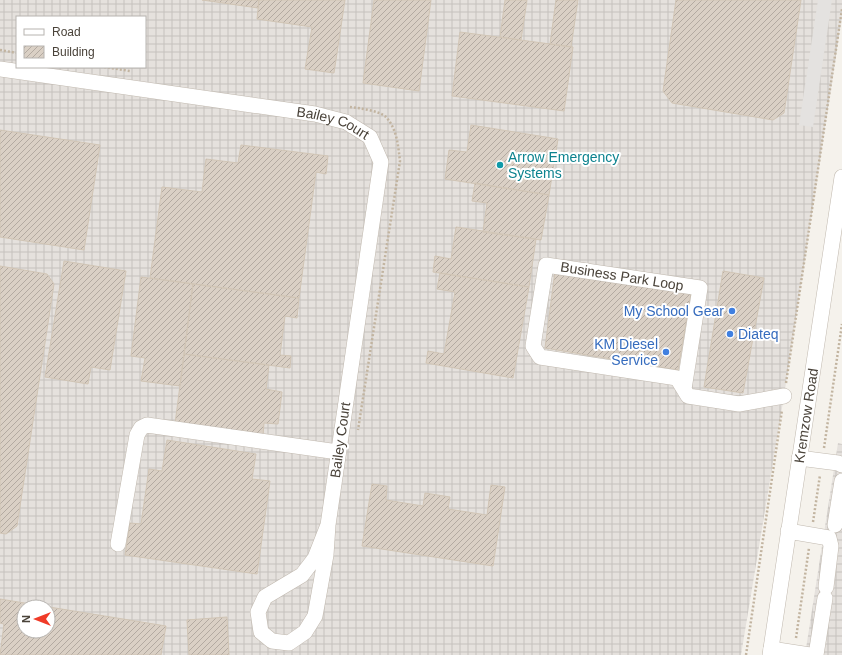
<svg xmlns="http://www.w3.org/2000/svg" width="842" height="655" font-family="Helvetica,sans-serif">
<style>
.industrial{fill:url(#industrial-grid);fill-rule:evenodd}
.parking{fill:#e4e2e0}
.building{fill:url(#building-hatch);stroke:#d1c5b5;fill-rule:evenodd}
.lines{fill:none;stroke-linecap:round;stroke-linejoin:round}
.minor-casing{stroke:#c1b9af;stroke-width:16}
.path{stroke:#c2b4a0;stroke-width:2.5;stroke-dasharray:2 2;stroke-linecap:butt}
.minor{stroke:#fff;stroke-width:15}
.culture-dot{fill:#0f9aa8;stroke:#fff;stroke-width:1.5}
.shop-dot{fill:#3f7fe0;stroke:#fff;stroke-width:1.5}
.labels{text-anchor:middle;stroke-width:4;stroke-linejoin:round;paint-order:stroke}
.street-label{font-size:14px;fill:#4a433a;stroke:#fff}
.culture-label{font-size:14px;fill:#0d838f;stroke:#fff;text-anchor:start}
.shop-label{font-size:14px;fill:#366cbe;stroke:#fff;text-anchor:end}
</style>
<defs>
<pattern id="industrial-grid" width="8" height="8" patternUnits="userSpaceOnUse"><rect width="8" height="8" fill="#e5e1dd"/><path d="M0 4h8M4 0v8" fill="none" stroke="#c6c2be"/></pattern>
<pattern id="building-hatch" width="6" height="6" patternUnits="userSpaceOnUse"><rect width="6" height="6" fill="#dad0c5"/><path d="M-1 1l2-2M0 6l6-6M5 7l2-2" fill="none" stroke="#b3aaa1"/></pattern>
</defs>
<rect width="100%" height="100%" fill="#f5f2ec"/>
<!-- industrial -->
<path class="industrial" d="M0,0H842V16L784,396L741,655H0ZM17,17H145V67H17ZM24,607H48V631H24Z
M838,443L842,444V655H805Z"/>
<!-- parking -->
<path class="parking" d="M818,0H832L813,127L799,125Z"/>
<!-- building -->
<path class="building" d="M202,0H259L258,8Z
M259,0H345L334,73L305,69L312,27L257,19Z
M374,0H431L419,91L363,83Z
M505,0H527L521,40L500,37Z
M556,0H578L571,47L550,44Z
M676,0H801L784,113L773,120L672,103L663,91Z
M460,32L573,47L564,111L452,96Z
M471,125L558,139L549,195L445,179L449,150L467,152Z
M0,130L100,145L84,250L0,237Z
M241,145L328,156L326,174L316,172L299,298L150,278L162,187L202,192L206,159L238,163Z
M475,183L549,195L541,240L483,232L487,203L472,201Z
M456,227L536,239L529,287L433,272L435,256L451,259Z
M64,261L126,271L110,370L91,367L88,384L45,377Z
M0,266L47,274L54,284L17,526L6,534L0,533Z
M555,271L691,293L678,370L545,348Z
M723,271L764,278L743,393L704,387Z
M440,273L529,287L513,378L426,363L428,351L444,354L455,292L437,289Z
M141,277L193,284L180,386L141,381L145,358L131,356Z
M193,284L299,298L297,318L285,316L280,355L291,356L290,368L184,354Z
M184,354L269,365L266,389L282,392L278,424L264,423L263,436L175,424Z
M167,440L256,454L252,479L270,481L257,574L125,555L130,523L141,524L149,469L162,471Z
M372,484L387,486L386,500L423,506L425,493L450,497L448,509L487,515L491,485L505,487L493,566L362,546Z
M0,599L166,626L161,655H0L4,624L0,623ZM24,607H48V631H24Z
M227,617L229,655H189L187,620Z"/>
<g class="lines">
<defs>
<g id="minor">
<path id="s1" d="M0,69L315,114L346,122L370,137L381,162L328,525L326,555L315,616L305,632L289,643L272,641L261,632L258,612L265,597L302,575L315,558L328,525"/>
<path d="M684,389L700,288L546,265L533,346L540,357L677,378L688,396L739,404L784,396"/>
<path d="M799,458L838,463L842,465"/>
<path d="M835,525L842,481"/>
<path d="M788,531L829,538L831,546L826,587"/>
<path d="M118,544L137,435L141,428L147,425L338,452"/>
<path d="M771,649L810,655"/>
<path id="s2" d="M770,655L842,177"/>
<path d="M816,655L825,598"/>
</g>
</defs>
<!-- minor casing -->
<use href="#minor" class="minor-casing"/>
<!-- path -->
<path class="path" d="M0,50L17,53
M104,67L130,71
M350,107C359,108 380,111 386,117C397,129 398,145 400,161L358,430
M786,383L842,9
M824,448L842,324
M813,522L820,475
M796,638L809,548
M746,655L782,410"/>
<!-- minor -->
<use href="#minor" class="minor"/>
</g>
<!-- markers -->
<circle class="culture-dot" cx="500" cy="165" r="4"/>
<g class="shop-dot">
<circle cx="732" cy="311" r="4"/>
<circle cx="730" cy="334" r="4"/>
<circle cx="666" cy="352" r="4"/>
</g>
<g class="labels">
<!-- street labels -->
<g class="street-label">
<text dy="5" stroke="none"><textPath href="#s1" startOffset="338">Bailey Court</textPath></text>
<text transform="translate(622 276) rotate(9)" y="5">Business Park Loop</text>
<text dy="5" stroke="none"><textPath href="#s2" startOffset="242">Kremzow Road</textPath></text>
<text transform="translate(340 440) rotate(-82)" y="5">Bailey Court</text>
</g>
<!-- culture labels -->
<g class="culture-label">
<text x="508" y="162">Arrow Emergency<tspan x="508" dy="16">Systems</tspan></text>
</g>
<!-- shop labels -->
<g class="shop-label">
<text x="724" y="316">My School Gear</text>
<text x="738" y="339" text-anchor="start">Diateq</text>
<text x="658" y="349">KM Diesel<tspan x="658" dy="16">Service</tspan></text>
</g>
</g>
<!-- legend -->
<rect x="16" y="16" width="130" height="52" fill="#ffffff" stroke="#b7b4b0"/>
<rect x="24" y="29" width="20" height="6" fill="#ffffff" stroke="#b7b4b0"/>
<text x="52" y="36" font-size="12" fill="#4a433a">Road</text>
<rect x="24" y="46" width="20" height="12" fill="url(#building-hatch)" stroke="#b7b4b0"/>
<text x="52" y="56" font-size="12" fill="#4a433a">Building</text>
<!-- north arrow -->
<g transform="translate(36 619) rotate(270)"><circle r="19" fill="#ffffff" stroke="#b7b4b0"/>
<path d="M0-3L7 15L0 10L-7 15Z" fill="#f03b28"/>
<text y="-6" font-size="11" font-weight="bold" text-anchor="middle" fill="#4a433a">N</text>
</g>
</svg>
